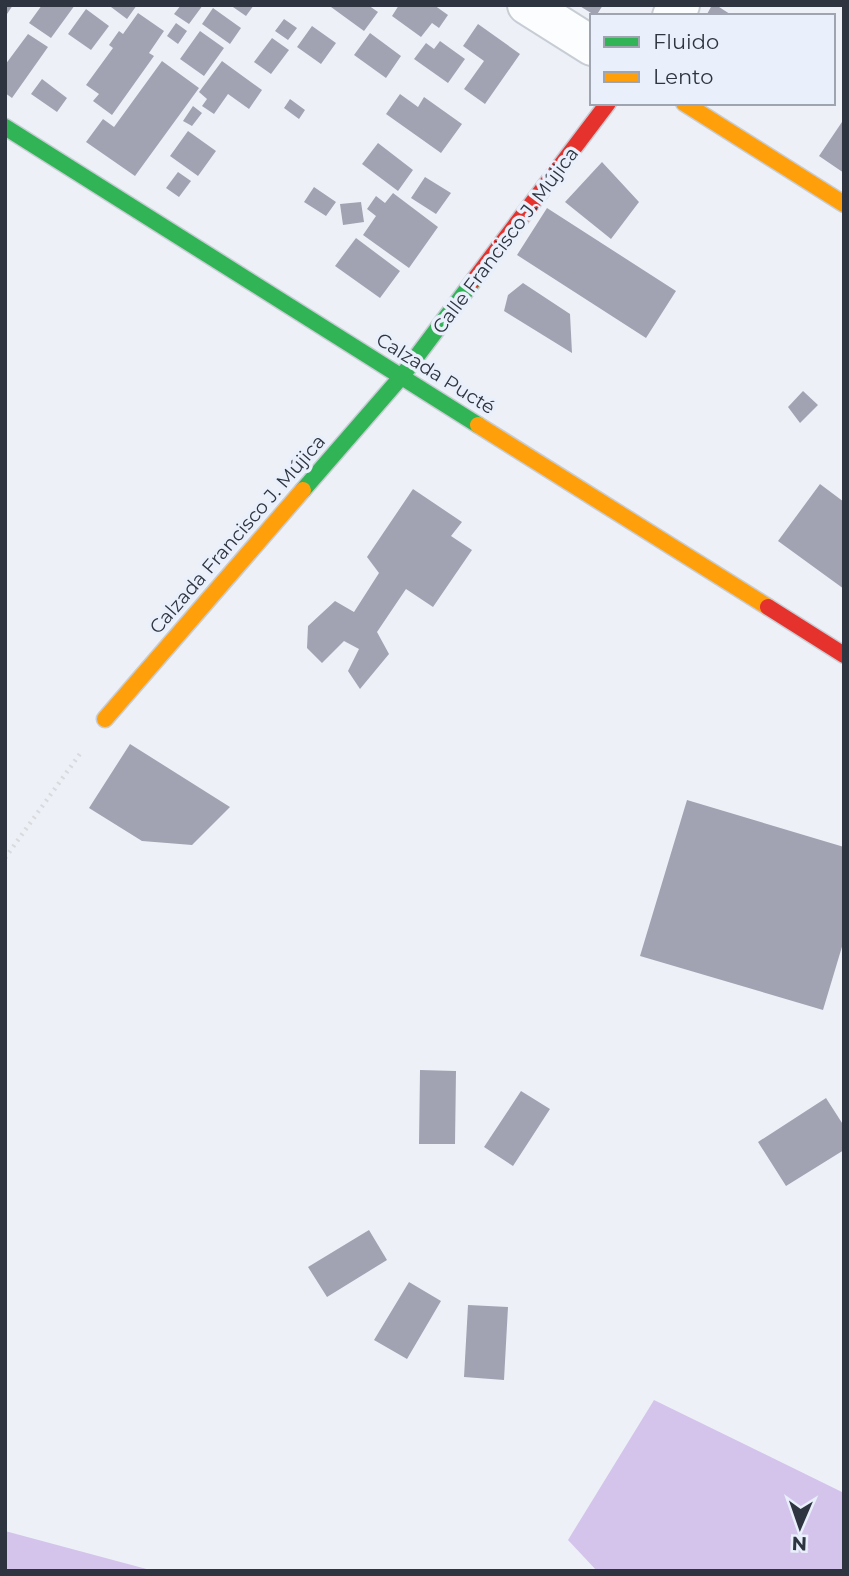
<svg xmlns="http://www.w3.org/2000/svg" width="849" height="1576" font-family="Montserrat,sans-serif">
<style>
.forest{fill:#d4c4eb}
.building{fill:#a2a3b2}
.lines{fill:none;stroke-linecap:round;stroke-linejoin:round}
.street-casing{stroke:#c8cdd5;stroke-width:42}
.fast-casing{stroke:#c8cdd5;stroke-width:19}
.slow-casing{stroke:#c8cdd5;stroke-width:19}
.jam-casing{stroke:#c8cdd5;stroke-width:19}
.path{stroke:#d9dadd;stroke-width:4.5;stroke-dasharray:2 5;stroke-linecap:butt}
.street{stroke:#fcfdfe;stroke-width:38}
.fast{stroke:#30b455;stroke-width:16}
.slow{stroke:#ff9f0a;stroke-width:16}
.jam{stroke:#e5322d;stroke-width:16}
.labels{text-anchor:middle;stroke-width:7;stroke-linejoin:round;paint-order:stroke}
.street-label{font-size:19px;fill:#2e3540;stroke:#e9f0fb}
</style>
<rect width="100%" height="100%" fill="#edf1f7"/>
<!-- forest -->
<path class="forest" d="M654,1400L844,1493V1571H597L568,1540Z
M5,1531L154,1571H5Z"/>
<!-- building -->
<path class="building" d="M5,5H13L5,17Z
M42,5H75L51,38L29,23Z
M112,5H137L127,19L111,7Z
M181,5H203L189,24L174,14Z
M230,5H254L246,16Z
M332,5H368L378,12L364,31L331,7Z
M399,5H434L448,15L439,28L432,23L421,37L392,16Z
M578,5H603L596,16Z
M712,5H716L733,16H706Z
M213,8L241,28L230,44L202,24Z
M86,9L109,26L91,50L68,34Z
M138,13L164,31L149,53L154,56L112,115L93,101L99,94L86,85L113,48L109,45L119,31L123,34Z
M284,19L297,28L288,40L275,31Z
M176,23L187,31L178,44L167,36Z
M478,24L520,54L485,104L464,89L484,61L463,46Z
M312,26L336,43L321,64L297,47Z
M200,31L224,48L204,76L180,59Z
M370,33L401,56L386,78L354,55Z
M28,34L48,47L12,98L5,93V65Z
M272,38L289,50L271,74L254,62Z
M440,41L465,59L448,83L414,59L426,43L434,49Z
M162,61L199,88L135,176L86,142L103,119L114,127Z
M222,61L262,90L249,109L228,94L214,114L202,106L207,99L199,92Z
M42,79L67,98L57,112L31,94Z
M400,94L418,107L424,97L462,124L441,153L386,114Z
M290,99L305,110L299,119L284,108Z
M193,106L202,113L192,126L183,121Z
M844,119V173L819,156Z
M188,131L216,151L198,176L170,156Z
M378,143L413,170L398,191L362,164Z
M602,162L639,202L611,239L565,202Z
M178,172L191,181L179,197L166,188Z
M425,177L451,193L436,214L411,198Z
M314,187L336,202L326,216L304,202Z
M393,193L438,227L409,268L363,235L376,216L367,209L376,196L385,203Z
M361,202L364,222L343,225L340,204Z
M547,208L676,291L646,338L517,255Z
M356,238L400,271L380,298L335,266Z
M523,283L570,314L572,353L504,311L508,295Z
M803,391L818,405L800,423L788,407Z
M820,484L844,502V589L778,541Z
M413,489L462,522L451,536L472,550L433,607L406,589L377,632L389,654L360,689L348,671L359,649L344,641L322,663L307,648L308,626L335,601L354,612L379,573L367,557Z
M130,744L230,807L192,845L142,841L89,808Z
M687,800L844,847V940L823,1010L640,956Z
M420,1070L456,1071L455,1144H419Z
M521,1091L550,1109L513,1166L484,1147Z
M826,1098L844,1126V1150L786,1186L758,1142Z
M369,1230L387,1260L327,1297L308,1267Z
M409,1282L441,1301L407,1359L374,1340Z
M468,1305L508,1307L504,1380L464,1377Z"/>
<g class="lines">
<defs>
<path id="street" d="M527,5L592,46
M672,16L680,5"/>
<path id="fast" d="M5,127L478,425
M303,490L402,376L474,280"/>
<path id="slow" d="M684,103L844,204
M478,425L768,607
M105,719L303,490"/>
<path id="jam" d="M474,280L608,103
M768,607L844,655"/>
</defs>
<!-- street casing -->
<use href="#street" class="street-casing"/>
<!-- fast casing -->
<use href="#fast" class="fast-casing"/>
<!-- slow casing -->
<use href="#slow" class="slow-casing"/>
<!-- jam casing -->
<use href="#jam" class="jam-casing"/>
<!-- path -->
<path class="path" d="M5,858L82,751"/>
<!-- street -->
<use href="#street" class="street"/>
<!-- fast -->
<use href="#fast" class="fast"/>
<!-- slow -->
<use href="#slow" class="slow"/>
<!-- jam -->
<use href="#jam" class="jam"/>
</g>
<g class="labels">
<!-- street labels -->
<g class="street-label">
<text transform="translate(505 240) rotate(-53)" y="7">Calle Francisco J. Mújica</text>
<text transform="translate(436 373) rotate(32)" y="7">Calzada Pucté</text>
<text transform="translate(237 534) rotate(-49)" y="7">Calzada Francisco J. Mújica</text>
</g>
</g>
<!-- border -->
<rect width="849" height="1576" fill="none" stroke="#2e3540" stroke-width="14"/>
<!-- legend -->
<rect x="590" y="14" width="245" height="91" fill="#e9f0fb" stroke="#9ea5b0" stroke-width="2"/>
<rect x="604" y="37" width="35" height="10" fill="#30b455" stroke="#9ea5b0" stroke-width="2"/>
<text x="653" y="49" font-size="21" fill="#2e3540">Fluido</text>
<rect x="604" y="72" width="35" height="10" fill="#ff9f0a" stroke="#9ea5b0" stroke-width="2"/>
<text x="653" y="84" font-size="21" fill="#2e3540">Lento</text>
<!-- north arrow -->
<g transform="translate(800 1527) rotate(182)" stroke="#e9f0fb" stroke-width="5" paint-order="stroke">
<path d="M0-5L12 26L0 18L-12 26Z" fill="#2e3540"/>
<text y="-10" font-size="19" font-weight="bold" text-anchor="middle" fill="#2e3540">N</text>
</g>
</svg>
